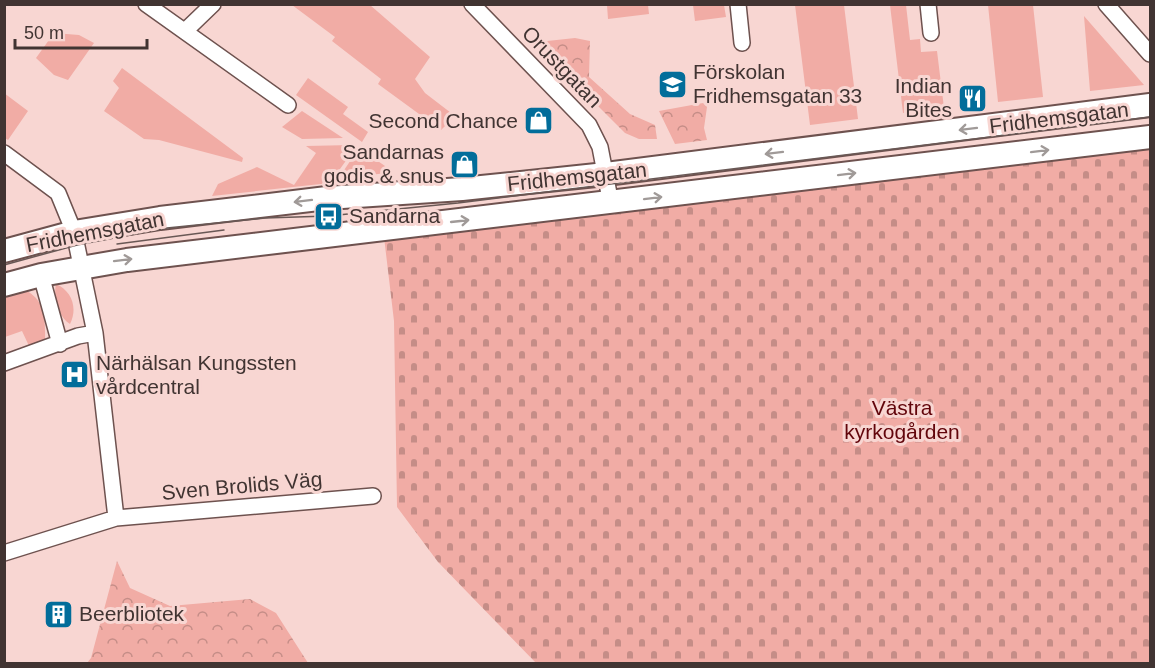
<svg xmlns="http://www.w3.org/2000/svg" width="1155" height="668" font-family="Arial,sans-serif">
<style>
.green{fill:#f1aca5}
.forest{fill:url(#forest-crowns)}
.cemetery{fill:url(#cemetery-stones)}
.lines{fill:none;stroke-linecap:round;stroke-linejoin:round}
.street-casing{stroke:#6e524f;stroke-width:18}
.secondary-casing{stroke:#6e524f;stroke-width:26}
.street{stroke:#fff;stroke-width:15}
.secondary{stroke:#fff;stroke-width:22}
.tram{stroke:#695855;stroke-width:1.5}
.oneway{stroke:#a09a98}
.labels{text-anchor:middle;stroke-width:6;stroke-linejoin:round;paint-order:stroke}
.street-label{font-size:21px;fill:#413432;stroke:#f8d6d2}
.poi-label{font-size:21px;fill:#413432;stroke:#f8d6d2;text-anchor:start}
.park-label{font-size:21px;fill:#62050b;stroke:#f8d6d2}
</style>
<defs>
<pattern id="forest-crowns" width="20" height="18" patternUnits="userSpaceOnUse" patternTransform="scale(1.5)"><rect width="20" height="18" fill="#f1aca5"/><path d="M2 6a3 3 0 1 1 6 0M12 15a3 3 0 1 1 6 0" fill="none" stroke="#c58d87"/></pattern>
<pattern id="cemetery-stones" width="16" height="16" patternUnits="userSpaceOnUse" patternTransform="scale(1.5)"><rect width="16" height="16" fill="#f1aca5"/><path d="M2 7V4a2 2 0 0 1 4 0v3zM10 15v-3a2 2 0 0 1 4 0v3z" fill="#c58d87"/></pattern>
</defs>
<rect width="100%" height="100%" fill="#f8d6d2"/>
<!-- green -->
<path class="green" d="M292,5H370L430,57L415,79L425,93L455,116L441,130L378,84L381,79L332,41L335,37Z
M607,5H648L649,14L608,19Z
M693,5H724L726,17L695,21Z
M795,5H844L858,119L810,125Z
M890,5H906L910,40L920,39L921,52L937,51L944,108L903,113Z
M988,5H1033L1043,97L998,102Z
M1084,16L1144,85L1090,91Z
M54,33L79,35L94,43L68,80L54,75L36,58Z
M122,68L243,158L242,162L159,140L144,139L104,111L119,88L113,81Z
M308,78L348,107L343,114L368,132L362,142L296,95Z
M4,93L28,111L8,140L5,138Z
M302,111L343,138L302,139L282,127Z
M352,145L355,148L330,183L212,196L218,184L257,167L294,185L316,153L306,146Z
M359,148L385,166L386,173L338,179Z
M56,284C72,291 78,308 70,324C58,317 53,297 56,284Z
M25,290C47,301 45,321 45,343L29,346L22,331L5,337V291Z"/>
<!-- forest -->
<path class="forest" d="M575,38L590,41L589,77L630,114L655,125L657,139H639L625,133L542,50L538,42Z
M703,103L707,107L704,128L707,140L675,144L659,111Z
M117,561L130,588L170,606L250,599L276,613L308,663H87L91,658Z"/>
<!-- cemetery -->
<path class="cemetery" d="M1150,147V663H536L438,562L397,507L394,321L384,237Z"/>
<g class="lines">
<defs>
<path id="street" d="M146,4L288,105
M472,4L589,125L600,147L611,204
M738,4L742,43
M928,4L931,33
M1106,4L1150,54
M185,31L213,4
M4,153L58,193L74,232L95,333L116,518
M41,275L60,344
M4,363L78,336L95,333
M4,553L116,518L373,496"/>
<path id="secondary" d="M4,251L74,232L160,218L327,198L462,189L606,174L1150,105
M4,285L41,275L127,260L1150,137"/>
</defs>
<!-- street casing -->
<use href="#street" class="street-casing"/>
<!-- secondary casing -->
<use href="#secondary" class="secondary-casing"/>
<!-- street -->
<use href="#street" class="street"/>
<!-- secondary -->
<use href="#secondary" class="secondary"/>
<!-- tram -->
<path class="tram" d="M117,244L224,230
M4,265L77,245L167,228L265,218L328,216L458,203L1150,117"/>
</g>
<!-- one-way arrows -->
<defs><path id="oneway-shaft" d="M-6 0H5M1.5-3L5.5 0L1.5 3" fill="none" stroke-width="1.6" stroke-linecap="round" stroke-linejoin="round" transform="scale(1.5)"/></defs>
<g class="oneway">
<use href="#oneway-shaft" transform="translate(968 129) rotate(173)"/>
<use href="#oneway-shaft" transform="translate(1040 151) rotate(-7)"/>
<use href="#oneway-shaft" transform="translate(774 153) rotate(173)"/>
<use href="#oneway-shaft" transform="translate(847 174) rotate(-7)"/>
<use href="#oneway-shaft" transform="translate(653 198) rotate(-7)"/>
<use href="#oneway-shaft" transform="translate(303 201) rotate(173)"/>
<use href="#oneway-shaft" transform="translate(460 221) rotate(-6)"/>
<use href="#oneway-shaft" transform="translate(123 260) rotate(-7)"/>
</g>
<!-- icons -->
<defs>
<symbol id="school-square" viewBox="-11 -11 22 22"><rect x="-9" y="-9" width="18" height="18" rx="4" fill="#026d9a" stroke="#f8d6d2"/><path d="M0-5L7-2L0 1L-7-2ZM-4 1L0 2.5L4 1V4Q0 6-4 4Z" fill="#fff"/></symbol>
<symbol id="restaurant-square" viewBox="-11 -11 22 22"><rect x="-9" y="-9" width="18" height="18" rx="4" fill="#026d9a" stroke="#f8d6d2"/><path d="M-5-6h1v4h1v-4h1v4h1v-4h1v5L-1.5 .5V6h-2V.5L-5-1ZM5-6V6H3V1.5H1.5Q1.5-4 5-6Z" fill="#fff"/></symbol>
<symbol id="shop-square" viewBox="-11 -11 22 22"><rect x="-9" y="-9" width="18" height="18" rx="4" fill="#026d9a" stroke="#f8d6d2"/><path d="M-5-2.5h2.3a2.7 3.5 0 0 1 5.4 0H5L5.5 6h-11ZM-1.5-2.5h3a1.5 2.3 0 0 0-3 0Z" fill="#fff"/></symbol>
<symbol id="bus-square" viewBox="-11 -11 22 22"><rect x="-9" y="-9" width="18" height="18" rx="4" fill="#026d9a" stroke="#f8d6d2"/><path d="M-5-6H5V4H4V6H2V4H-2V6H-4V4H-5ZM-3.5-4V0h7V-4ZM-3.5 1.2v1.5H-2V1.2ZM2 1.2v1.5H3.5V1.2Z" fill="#fff"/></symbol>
<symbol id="hospital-square" viewBox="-11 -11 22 22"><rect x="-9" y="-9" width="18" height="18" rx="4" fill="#026d9a" stroke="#f8d6d2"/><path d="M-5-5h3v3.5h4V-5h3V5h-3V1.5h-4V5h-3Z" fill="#fff"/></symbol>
<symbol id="building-square" viewBox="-11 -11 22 22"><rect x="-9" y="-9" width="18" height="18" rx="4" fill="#026d9a" stroke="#f8d6d2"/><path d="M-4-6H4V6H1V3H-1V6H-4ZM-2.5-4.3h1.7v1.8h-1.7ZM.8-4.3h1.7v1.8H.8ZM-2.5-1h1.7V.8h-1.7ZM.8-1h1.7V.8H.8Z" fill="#fff"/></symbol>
</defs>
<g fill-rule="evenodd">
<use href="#school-square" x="656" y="68" width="33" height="33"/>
<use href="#restaurant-square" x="956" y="82" width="33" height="33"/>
<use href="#shop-square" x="522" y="104" width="33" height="33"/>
<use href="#shop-square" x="448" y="148" width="33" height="33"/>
<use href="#bus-square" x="312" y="200" width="33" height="33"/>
<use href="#hospital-square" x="58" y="358" width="33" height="33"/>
<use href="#building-square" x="42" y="598" width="33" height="33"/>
</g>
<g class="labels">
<!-- street labels -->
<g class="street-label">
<text transform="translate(562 67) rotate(46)" y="7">Orustgatan</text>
<text transform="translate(1059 118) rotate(-7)" y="7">Fridhemsgatan</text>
<text transform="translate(577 177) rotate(-6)" y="7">Fridhemsgatan</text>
<text transform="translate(95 232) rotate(-11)" y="7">Fridhemsgatan</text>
<text transform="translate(242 486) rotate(-5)" y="7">Sven Brolids Väg</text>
</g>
<!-- poi labels -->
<g class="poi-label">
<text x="693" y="79">Förskolan<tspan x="693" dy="24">Fridhemsgatan 33</tspan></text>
<text x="952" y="93" text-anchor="end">Indian<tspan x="952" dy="24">Bites</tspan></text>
<text x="518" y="128" text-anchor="end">Second Chance</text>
<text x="444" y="159" text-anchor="end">Sandarnas<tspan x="444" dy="24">godis &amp; snus</tspan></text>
<text x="349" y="223">Sandarna</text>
<text x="96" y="370">Närhälsan Kungssten<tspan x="96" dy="24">vårdcentral</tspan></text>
<text x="79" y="621">Beerbliotek</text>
</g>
<!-- park labels -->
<g class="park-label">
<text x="902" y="415">Västra<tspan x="902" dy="24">kyrkogården</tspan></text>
</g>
</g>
<!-- border -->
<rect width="1155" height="668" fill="none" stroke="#413432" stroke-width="12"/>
<!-- scale -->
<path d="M15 39v9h132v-9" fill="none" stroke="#413432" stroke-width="3"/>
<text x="24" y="39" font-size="18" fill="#413432" stroke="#f8d6d2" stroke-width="4.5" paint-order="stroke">50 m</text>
</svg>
